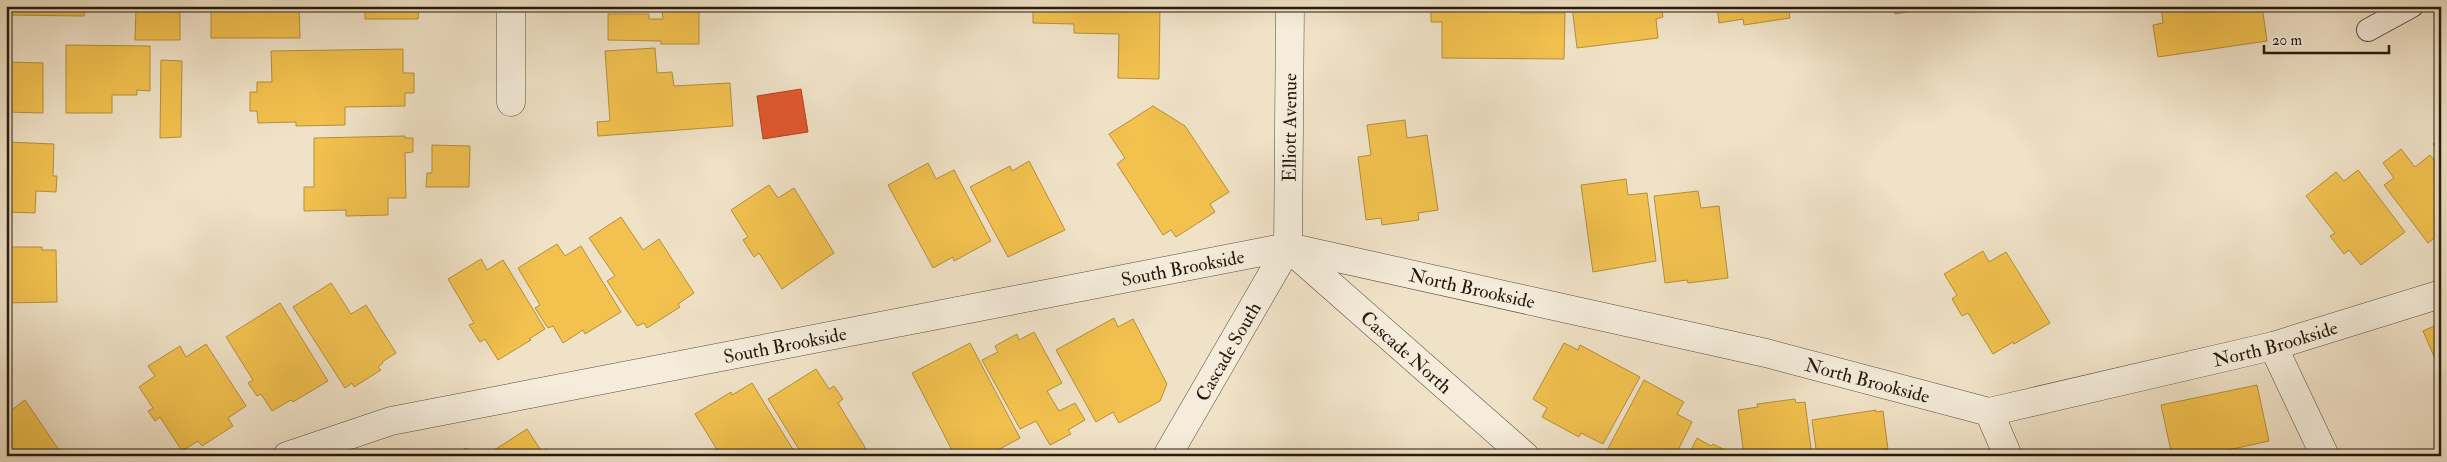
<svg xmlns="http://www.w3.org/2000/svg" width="2447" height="462" font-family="'IM FELL Double Pica',serif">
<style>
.homes{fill:#f2c14e;stroke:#b58f3a}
.shops{fill:#e4572e;stroke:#ab4524}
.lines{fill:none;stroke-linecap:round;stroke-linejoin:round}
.lane-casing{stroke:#584c3c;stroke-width:24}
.street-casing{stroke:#584c3c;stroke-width:29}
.lane{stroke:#f5ecdb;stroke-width:22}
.street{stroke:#f5ecdb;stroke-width:28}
.labels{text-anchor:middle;stroke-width:5;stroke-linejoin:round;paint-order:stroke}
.street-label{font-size:19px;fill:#261a0d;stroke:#f5ecdb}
</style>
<rect width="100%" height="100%" fill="#f0e2c7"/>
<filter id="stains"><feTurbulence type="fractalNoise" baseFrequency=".004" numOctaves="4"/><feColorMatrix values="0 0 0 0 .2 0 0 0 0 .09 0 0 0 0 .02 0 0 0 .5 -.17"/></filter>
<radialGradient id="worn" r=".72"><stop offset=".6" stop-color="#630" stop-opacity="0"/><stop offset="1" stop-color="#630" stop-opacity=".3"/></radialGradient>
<!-- homes -->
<path class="homes" d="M6,6H103L85,8L84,16L6,15Z
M136,6H180V40H135Z
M211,6H299L300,38H211Z
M313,6H419L418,19H365V8L313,9Z
M611,6H643V9H611Z
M1033,6H1160L1159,79L1118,78L1119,34L1074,33V24L1033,23Z
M1431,6H1520V13H1565L1564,59L1442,58V22H1431Z
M1572,6H1661L1663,17L1656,19L1658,38L1577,48Z
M1717,6H1788L1790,18L1744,25L1743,19L1719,23Z
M1894,6H1926V9L1895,14Z
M2161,6H2262L2267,41L2158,57L2153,25L2163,23Z
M662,10H699V44H661V41L608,40V14H649V19H663Z
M66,45L150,46V91L137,90V95H112V113H66Z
M655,48L657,73L672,72L674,86L730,83L733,126L598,136L597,122L610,121L605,51Z
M403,49V73H414V93H405V106L345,107V125L296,126V122L258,123L257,111H250V92H257V82H272L271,51Z
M161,60L182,61L181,137L160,138Z
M6,62L43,63V113L6,112Z
M1153,106L1185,126L1229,192L1210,204L1215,212L1176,237L1171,230L1163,235L1117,164L1125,158L1109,134Z
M1405,120L1407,138L1427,135L1438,210L1418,213L1419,220L1382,225L1381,218L1366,220L1358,157L1371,155L1367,125Z
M405,136V138H413V152L405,153L406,198H388V215L346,216V210L304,211V187H314V138Z
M2441,138V154L2433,144Z
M6,142L54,144L53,176H57L56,192L36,191L35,213L6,212Z
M432,145L470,146L469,187H426L427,173H432Z
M2401,149L2415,167L2430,155L2441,169V236L2440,234L2428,243L2384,185L2394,178L2383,163Z
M1029,161L1065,230L1008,257L970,187L1010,166L1012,171Z
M928,163L936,179L954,170L991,241L954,261L953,257L933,268L888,185Z
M2358,170L2405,232L2361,265L2349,250L2344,254L2330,236L2335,233L2306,196L2336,172L2344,181Z
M1626,179L1628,195L1647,193L1656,261L1593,272L1581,185Z
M769,185L778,198L794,188L834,253L782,289L759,253L754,257L743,240L748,237L731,210Z
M1698,191L1701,208L1719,206L1728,278L1688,283L1687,280L1665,283L1654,196Z
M621,217L643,250L659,239L694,293L678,304L680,307L647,328L644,323L637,326L607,281L615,276L589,238Z
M557,244L565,256L581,246L621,312L585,334L583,330L563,343L553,326L548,328L535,308L540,305L518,268Z
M6,247H42V250H56L57,302L6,303Z
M1983,251L1989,262L2006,252L2050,323L2014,344L2013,342L1993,354L1968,313L1962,316L1952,299L1957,295L1944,274Z
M481,259L487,270L503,260L545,329L529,339L531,340L498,360L485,339L480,342L469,325L474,323L448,279Z
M331,283L351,314L366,305L396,353L382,362L383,363L378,367L381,370L354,387L352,383L345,388L293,307Z
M280,303L328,381L293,402L291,400L272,411L261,394L257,396L248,383L253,380L226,337Z
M1114,318L1118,327L1133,319L1167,384L1160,401L1119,423L1113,412L1096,422L1056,350Z
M2441,323V372L2423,331Z
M1034,332L1062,383L1047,391L1059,411L1075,403L1085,420L1068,430L1071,434L1050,445L1036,421L1020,429L982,360L998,352L995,346L1017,334L1019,340Z
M970,343L1020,438L987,456H955L912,373Z
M1564,343L1578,350L1580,345L1640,377L1603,444L1581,433L1579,437L1542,417L1547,408L1533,399Z
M206,344L246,406L228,418L233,426L202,446L198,441L182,451L160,417L155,421L148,411L153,408L139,387L155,376L148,366L180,346L186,357Z
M816,369L829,389L834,386L843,399L838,403L866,449L855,456H803L768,399Z
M1644,380L1684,402L1677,414L1692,422L1675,456H1604Z
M752,383L797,456H721L695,414L731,392L732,395Z
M2257,385L2269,441L2201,456H2172L2161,405Z
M1795,399L1796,403L1805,402L1812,456H1744L1738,410L1758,407L1757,404Z
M25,400L42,425L63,456H6V408L10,411Z
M1876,410V412L1883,411L1888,449L1880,450L1881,456H1817L1812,420Z
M527,429L542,452L547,449L552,456H485Z
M1697,438L1711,446L1713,444L1735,455L1688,456Z
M466,448L471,456H454Z"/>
<!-- shops -->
<path class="shops" d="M801,89L808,132L763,139L757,96Z"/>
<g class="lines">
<defs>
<path id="lane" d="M2368,30L2412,6"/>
<g id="street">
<path d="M511,6V102"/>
<path id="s1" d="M1291,250L1525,456"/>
<path d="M2273,346L2325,456"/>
<path d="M1989,412L2008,456"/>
<path id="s2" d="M287,456L391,421L1288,247L1766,353L1989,412L2273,346L2441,294"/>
<path id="s3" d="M1167,456L1288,247L1290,6"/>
</g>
</defs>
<!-- lane casing -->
<use href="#lane" class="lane-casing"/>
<!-- street casing -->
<use href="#street" class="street-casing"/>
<!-- lane -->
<use href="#lane" class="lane"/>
<!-- street -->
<use href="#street" class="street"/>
</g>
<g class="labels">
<!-- street labels -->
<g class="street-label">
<text dy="7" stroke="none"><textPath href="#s3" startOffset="361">Elliott Avenue</textPath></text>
<text dy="7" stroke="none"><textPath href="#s2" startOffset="916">South Brookside</textPath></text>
<text dy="7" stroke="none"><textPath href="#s2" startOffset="1212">North Brookside</textPath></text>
<text dy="7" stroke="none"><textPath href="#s2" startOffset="2038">North Brookside</textPath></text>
<text dy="7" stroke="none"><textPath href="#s2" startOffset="511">South Brookside</textPath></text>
<text dy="7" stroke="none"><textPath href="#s3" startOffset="121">Cascade South</textPath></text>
<text dy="7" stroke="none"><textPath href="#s1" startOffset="154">Cascade North</textPath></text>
<text dy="7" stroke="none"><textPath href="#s2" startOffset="1618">North Brookside</textPath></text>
</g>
</g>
<!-- margin -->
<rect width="2447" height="462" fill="none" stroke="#f0e2c7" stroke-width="25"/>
<rect x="8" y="8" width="2432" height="447" fill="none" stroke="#261a0d" stroke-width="2.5"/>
<rect x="12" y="12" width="2422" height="437" fill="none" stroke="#261a0d"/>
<!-- scale -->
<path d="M2264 45v8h125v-8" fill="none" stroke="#261a0d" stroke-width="2.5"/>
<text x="2272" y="45" font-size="15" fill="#261a0d" stroke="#f5ecdb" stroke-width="4" paint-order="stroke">20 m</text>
<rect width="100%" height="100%" filter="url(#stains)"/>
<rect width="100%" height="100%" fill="url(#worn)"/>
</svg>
